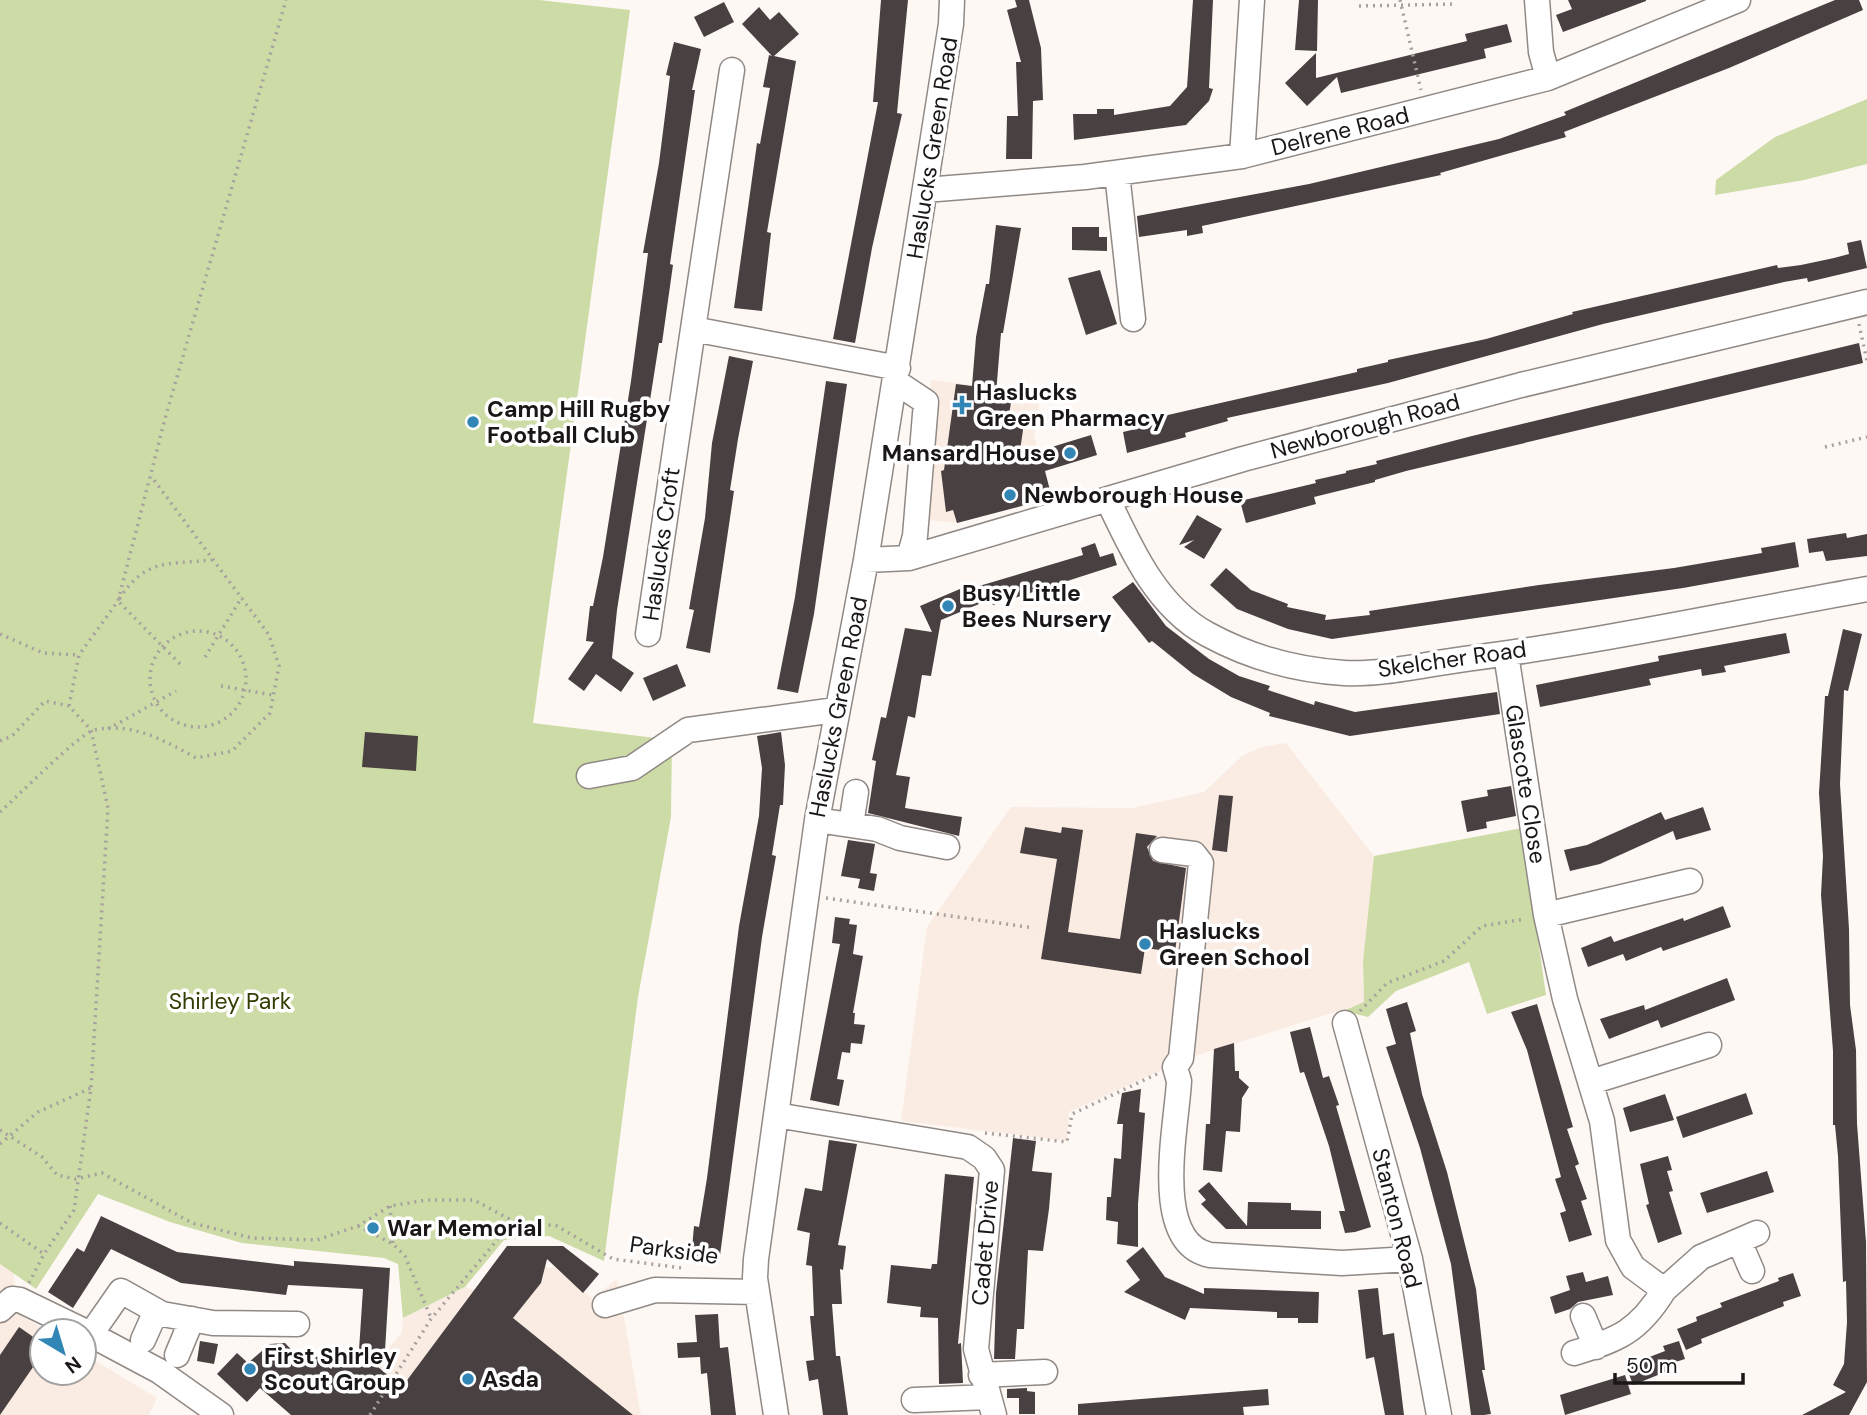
<svg xmlns="http://www.w3.org/2000/svg" width="1867" height="1415" font-family="'DM Sans',sans-serif">
<style>
.built{fill:#fbece3}
.green{fill:#cddba6}
.building{fill:#494141}
.lines{fill:none;stroke-linecap:round;stroke-linejoin:round}
.minor-casing{stroke:#908985;stroke-width:27}
.path{stroke:#a6a19f;stroke-width:3.5;stroke-dasharray:2 5;stroke-linecap:butt}
.minor{stroke:#fff;stroke-width:24}
.poi-dot{fill:#3186b6;stroke:#fff;stroke-width:2.5}
.labels{text-anchor:middle;stroke-width:7;stroke-linejoin:round;paint-order:stroke}
.street-label{font-size:23px;fill:#1a1716;stroke:#fff}
.poi-label{font-size:23px;font-weight:bold;fill:#1a1716;stroke:#fff;text-anchor:start}
.park-label{font-size:23px;fill:#333d02;stroke:#fff}
</style>
<rect width="100%" height="100%" fill="#fef8f5"/>
<!-- built -->
<path class="built" d="M931,380L1041,393L1034,435L1052,498L957,523L926,520Z
M1286,743L1374,856L1363,961L1364,1003L1189,1058L1069,1112L1067,1141L901,1121L927,927L1011,807L1132,808L1204,792L1242,756L1261,747Z
M0,1264L14,1274L17,1313L47,1331H42V1373H84V1354L157,1398L149,1415H0Z
M545,1267L556,1268L593,1299L617,1278L641,1415H345L368,1373L402,1332L403,1318L465,1287L476,1290L513,1317L541,1283Z"/>
<!-- green -->
<path class="green" d="M0,0H539L630,10L533,723L672,740L671,817L638,997L604,1261L549,1236L504,1240L465,1287L403,1318L398,1264L384,1258L242,1243L170,1222L98,1194L36,1289L0,1264Z
M1867,99V164L1804,180L1715,195L1716,180L1775,137Z
M1522,828L1546,995L1487,1014L1469,962L1396,991L1368,1017L1343,1011L1364,1002L1363,961L1374,856Z"/>
<!-- building -->
<path class="building" d="M881,0H908L897,113L902,114L872,248L855,343L833,339L878,102H873Z
M1015,0H1029L1041,48L1043,100L1033,101L1032,159H1006L1007,116H1018L1016,62H1021L1007,10L1017,7Z
M1193,0H1213L1209,88L1213,89L1209,101L1186,125L1074,140L1073,114H1097V109H1114V115L1170,106L1187,87Z
M1299,0H1318L1317,51L1295,50Z
M1568,0H1646V1L1563,32L1556,15L1572,9Z
M1835,0H1859L1863,10L1729,68L1564,132L1566,137L1440,173L1441,175L1202,226L1203,233L1187,236V230L1139,237L1137,216L1309,184L1499,139L1566,115L1564,112Z
M724,2L734,22L704,37L694,17Z
M759,7L770,20L779,12L799,34L774,56L796,61L767,232L771,233L762,311L734,308L757,143L760,144L770,88L763,87L769,55L772,56L742,24Z
M1507,24L1512,42L1484,49L1486,58L1341,93L1337,77L1307,106L1285,83L1316,53V78L1467,41L1465,34Z
M674,42L701,49L692,90H695L670,264L673,265L662,343H659L617,610L612,658L634,673L621,692L596,674L584,691L568,679L594,642L586,641L590,606H593L603,557L631,381L648,253H643L659,163L670,76L666,75Z
M996,225L1021,228L1003,333H1001L996,394L1012,396L1009,415L1025,417L1019,457L1091,435L1097,455L1045,471L1052,498L957,523L953,510L946,512L941,471L944,470L956,384L972,386L976,337L986,284H989Z
M1072,227H1099V237H1107V251L1072,250Z
M1861,240L1867,268L1808,282L1807,278L1784,282L1603,324L1388,383L1227,418L1228,421L1185,433L1186,437L1127,453L1123,432L1161,423L1159,417L1357,372V369L1388,362V360L1486,339L1573,314L1572,312L1777,265L1778,268L1801,265L1834,258L1849,254L1847,243Z
M1100,270L1117,324L1086,335L1068,278Z
M1859,343L1863,363L1406,471L1375,480V482L1314,497L1316,504L1246,523L1240,501L1316,483L1315,480L1346,473V471L1377,464L1376,461L1472,436Z
M729,356L753,361L738,439L730,490L734,491L710,653L686,648L694,610L689,609L705,518L712,443Z
M826,381L847,384L814,614L798,693L777,689L795,597Z
M1197,515L1222,529L1204,559L1184,547L1194,540L1179,545Z
M1846,533L1847,538L1867,534V556L1826,561L1823,551L1809,553L1807,539Z
M1795,542L1799,567L1683,588L1332,639L1288,629L1237,609L1210,585L1226,568L1251,590L1288,604L1287,607L1326,615L1325,620L1370,615L1369,611L1539,585L1674,568L1762,553L1761,548Z
M1095,543L1100,557L1113,553L1117,565L993,605L991,599L941,620L931,676L922,675L915,718L908,716L896,775L910,777L905,808L962,817L959,836L868,813L876,761L872,760L881,717L886,718L905,628L932,632L920,606L967,586L969,589L1083,555L1081,548Z
M1133,582L1166,626L1209,659L1239,676L1270,686L1268,690L1314,705L1315,701L1355,712L1497,692L1500,714L1350,736L1269,716L1270,713L1231,697L1193,674L1152,641L1149,643L1112,597Z
M1843,629L1862,634L1848,691L1844,690L1840,784L1849,929L1850,1005L1856,1050L1857,1124L1866,1242L1867,1382L1849,1415H1802L1846,1392L1833,1385L1844,1364L1847,1322L1846,1281L1843,1282L1838,1156L1835,1125H1833V1051L1821,895L1823,856L1819,793L1825,696H1828Z
M1786,633L1790,653L1724,666L1726,672L1702,676L1701,669L1649,679L1651,685L1540,707L1536,685L1659,661L1658,656Z
M677,664L686,686L653,701L643,678Z
M365,732L418,736L416,771L362,767Z
M781,732L785,765L783,805H780L772,855L776,856L762,937L719,1263L691,1260L694,1226L699,1227L707,1178L739,926L759,816L762,768L757,736Z
M1511,786L1516,816L1486,822L1487,828L1467,832L1461,801L1488,796L1487,790Z
M1219,795L1233,796L1227,852L1212,850Z
M1703,807L1711,830L1676,840L1673,831L1600,864L1570,871L1564,850L1587,845L1661,812L1665,820Z
M1025,827L1061,833L1062,827L1083,830L1068,932L1120,939L1136,833L1157,836L1147,847L1153,861L1186,868L1175,952L1145,948L1141,974L1041,959L1057,859L1020,853Z
M848,840L875,844L870,873L877,874L874,891L858,888L860,879L841,876Z
M1723,906L1731,927L1663,951L1661,947L1626,961L1623,954L1588,967L1581,948L1611,936L1614,942L1683,918L1684,921Z
M835,917L850,919L849,924L857,925L853,954L863,956L853,1013H855L854,1024L865,1025L862,1044L851,1043L850,1053L842,1052L837,1079L844,1080L839,1106L810,1100L840,944L832,943Z
M1727,978L1735,1000L1661,1028L1658,1020L1609,1039L1600,1019L1644,1005L1645,1010Z
M1407,1002L1416,1031L1410,1033L1422,1094L1447,1172L1476,1289L1485,1370H1482L1491,1414L1484,1415H1471L1451,1264L1420,1148L1386,1047L1396,1044L1386,1009Z
M1537,1004L1573,1127L1567,1129L1579,1164L1575,1166L1587,1199L1581,1201L1592,1235L1569,1242L1560,1213L1566,1211L1555,1179L1561,1177L1527,1050L1511,1012Z
M1310,1027L1323,1078L1329,1076L1339,1105L1336,1106L1371,1227L1355,1232L1345,1233L1339,1211H1345L1329,1146L1304,1072L1300,1073L1290,1032Z
M1234,1043L1235,1071H1239V1078L1249,1087L1242,1098L1240,1132L1226,1131L1222,1172L1203,1170L1206,1124H1210L1214,1049Z
M1141,1089L1139,1112L1145,1113L1138,1204V1247L1117,1244L1118,1222L1106,1220L1107,1197H1111L1114,1158L1121,1159L1123,1124H1117L1122,1093Z
M1746,1093L1753,1114L1683,1138L1676,1117Z
M1665,1094L1674,1120L1630,1132L1623,1108Z
M1013,1138L1036,1141L1032,1171L1052,1173L1049,1209L1043,1251L1028,1250L1024,1329H1017L1015,1359H994L996,1293Z
M829,1140L857,1144L838,1245L846,1246L843,1270L840,1269L842,1304H832L836,1356H840L848,1415H823L818,1379L809,1381L806,1361L814,1360L810,1316H814L812,1266L806,1265L810,1233L797,1230L805,1188L822,1191Z
M1668,1156L1672,1170L1667,1171L1673,1191L1669,1192L1682,1234L1658,1243L1646,1205L1649,1204L1640,1164Z
M1767,1171L1774,1192L1707,1213L1700,1193Z
M945,1174L974,1177L958,1344L961,1343L963,1383L939,1384L938,1318L920,1317L921,1307L887,1303L891,1265L931,1269L932,1264H937Z
M1209,1182L1247,1226L1248,1202L1291,1203V1210L1321,1211V1229H1226L1201,1204L1206,1200L1198,1191Z
M101,1216L177,1252L294,1266V1261L390,1268L385,1351L359,1350L363,1289L288,1285L286,1295L181,1283L111,1249L73,1308L48,1292L77,1248L84,1252Z
M507,1246H563L599,1274L583,1293L547,1259L541,1283L513,1318L633,1415H291L260,1388L247,1402L217,1374L237,1353L248,1363L270,1344L285,1343L305,1364L314,1354L331,1369L344,1353L358,1365L359,1351L402,1387Z
M1143,1247L1165,1277L1204,1294V1288L1319,1292L1318,1323H1298V1318H1277V1312L1190,1308L1185,1320L1124,1292L1140,1280L1126,1261Z
M1583,1272L1586,1282L1608,1276L1613,1295L1578,1302L1570,1309L1555,1314L1550,1297L1570,1290L1566,1276Z
M1793,1273L1801,1296L1783,1302L1784,1306L1701,1339L1702,1343L1686,1350L1677,1329L1697,1321L1696,1317L1722,1307L1720,1303L1779,1281L1778,1278Z
M1378,1288L1383,1335L1394,1333L1404,1415H1385L1374,1357L1366,1359L1358,1290Z
M718,1314L720,1348L728,1347L736,1415H711L707,1373L701,1374L700,1357L678,1358L677,1343L697,1342L695,1315Z
M19,1327L42,1343V1354L0,1415V1355Z
M200,1341L218,1344L214,1364L197,1361Z
M1679,1341L1685,1359L1666,1365L1668,1371L1633,1385L1626,1366L1665,1351L1663,1346Z
M1625,1375L1631,1394L1565,1415L1560,1395Z
M1027,1388V1391L1035,1392V1414H1019V1398H1007V1389Z
M1268,1389L1269,1405L1243,1407L1244,1415H1078V1404Z"/>
<g class="lines">
<defs>
<path id="minor" d="M1537,0L1541,52L1548,78
M1242,156L1252,0
M1117,173L1133,319
M925,190L1085,177L1242,156L1548,78L1738,0
M693,329L732,70
M896,382L926,402L915,536L909,558
M1108,500C1131,549 1157,607 1207,634C1249,657 1297,670 1344,673C1383,675 1426,664 1465,659C1599,642 1733,613 1867,589
M866,560L909,558L1243,459L1521,385L1867,302
M648,634L693,329L898,368
M1506,654L1546,915L1565,999L1602,1121L1618,1240L1633,1267L1664,1290C1639,1331 1618,1340 1574,1353
M589,776L632,768L688,730L836,710
M817,820L877,829L900,838L947,847
M851,825L856,792
M1162,850L1194,854L1201,863L1181,1058L1175,1067L1179,1081C1177,1125 1150,1243 1210,1255L1342,1263L1410,1259
M1546,915L1690,881
M1345,1023L1410,1259L1439,1415
M1591,1082L1709,1045
M776,1115L968,1147L984,1158L992,1170L976,1349L994,1415
M1739,1241L1752,1271
M1664,1290L1701,1257L1757,1233
M605,1305L655,1290L757,1292
M0,1310L12,1299L20,1300L84,1331
M1583,1316L1596,1347
M84,1331L159,1371L221,1415
M91,1334L121,1291L162,1314L213,1323L297,1324
M143,1340L156,1311
M177,1355L192,1319
M981,1375L1045,1372
M914,1400L989,1397
M776,1415L755,1278L756,1259L817,820L866,560L951,24L952,0"/>
</defs>
<!-- minor casing -->
<use href="#minor" class="minor-casing"/>
<!-- path -->
<path class="path" d="M1400,0L1421,90
M1359,6L1457,4
M1859,324L1867,361
M1825,447L1867,437
M150 679a48 48 0 1 1 96 0a48 48 0 1 1-96 0Z
M0,634L43,653L79,655
M205,657L242,597
M180,664L118,601C145,558 165,565 212,560
M221,686L273,695
M108,729L176,691
M0,741L12,736L45,701L69,706
M0,812C15,799 80,733 94,730C132,722 164,740 196,758L232,751L270,713L279,666L269,635L151,476
M826,898L1034,928
M1360,1011L1387,983L1444,961L1482,926L1525,919
M0,1130L42,1157L57,1175L76,1179L102,1173L192,1223L252,1238L317,1240L358,1226L390,1206L427,1200H474L513,1221L557,1226L613,1259L682,1268
M985,1133L1067,1142L1072,1114L1157,1074
M0,1144L38,1112L91,1088
M390,1206L393,1244
M0,1223L44,1254
M358,1226L393,1244L405,1256L431,1318
M29,1283L44,1254L74,1210L91,1088L108,808L91,730L69,706L79,655L118,601L166,415L286,0
M370,1415L431,1319L513,1221"/>
<!-- minor -->
<use href="#minor" class="minor"/>
</g>
<!-- markers -->
<g class="poi-dot">
<path d="M958.5 394.5h7v7h7v7h-7v7h-7v-7h-7v-7h7z"/>
<circle cx="473" cy="422" r="7"/>
<circle cx="1070" cy="453" r="7"/>
<circle cx="1010" cy="495" r="7"/>
<circle cx="948" cy="606" r="7"/>
<circle cx="1145" cy="944" r="7"/>
<circle cx="373" cy="1228" r="7"/>
<circle cx="250" cy="1369" r="7"/>
<circle cx="468" cy="1379" r="7"/>
</g>
<g class="labels">
<!-- street labels -->
<g class="street-label">
<text transform="translate(1340 131) rotate(-14)" y="8">Delrene Road</text>
<text transform="translate(932 148) rotate(-81)" y="8">Haslucks Green Road</text>
<text transform="translate(1365 426) rotate(-15)" y="8">Newborough Road</text>
<text transform="translate(661 544) rotate(-82)" y="8">Haslucks Croft</text>
<text transform="translate(1452 659) rotate(-8)" y="8">Skelcher Road</text>
<text transform="translate(838 707) rotate(-79)" y="8">Haslucks Green Road</text>
<text transform="translate(1526 784) rotate(81)" y="8">Glascote Close</text>
<text transform="translate(1397 1218) rotate(76)" y="8">Stanton Road</text>
<text transform="translate(985 1243) rotate(-85)" y="8">Cadet Drive</text>
<text transform="translate(674 1250) rotate(8)" y="8">Parkside</text>
</g>
<!-- poi labels -->
<g class="poi-label">
<text x="976" y="400">Haslucks<tspan x="976" dy="26">Green Pharmacy</tspan></text>
<text x="487" y="417">Camp Hill Rugby<tspan x="487" dy="26">Football Club</tspan></text>
<text x="1056" y="461" text-anchor="end">Mansard House</text>
<text x="1024" y="503">Newborough House</text>
<text x="962" y="601">Busy Little<tspan x="962" dy="26">Bees Nursery</tspan></text>
<text x="1159" y="939">Haslucks<tspan x="1159" dy="26">Green School</tspan></text>
<text x="387" y="1236">War Memorial</text>
<text x="264" y="1364">First Shirley<tspan x="264" dy="26">Scout Group</tspan></text>
<text x="482" y="1387">Asda</text>
</g>
<!-- park labels -->
<g class="park-label">
<text x="230" y="1009">Shirley Park</text>
</g>
</g>
<!-- north arrow -->
<g transform="translate(63 1352) rotate(142)"><circle r="33" fill="#ffffff" stroke="#a3a2a2" stroke-width="2"/>
<path d="M0-5L12 26L0 18L-12 26Z" fill="#3186b6"/>
<text y="-10" font-size="19" font-weight="bold" text-anchor="middle" fill="#1a1716">N</text>
</g>
<!-- scale -->
<path d="M1615 1373v10h128v-10" fill="none" stroke="#1a1716" stroke-width="3.5"/>
<text x="1626" y="1373" font-size="21" fill="#1a1716" stroke="#ffffff" stroke-width="5" paint-order="stroke">50 m</text>
</svg>
